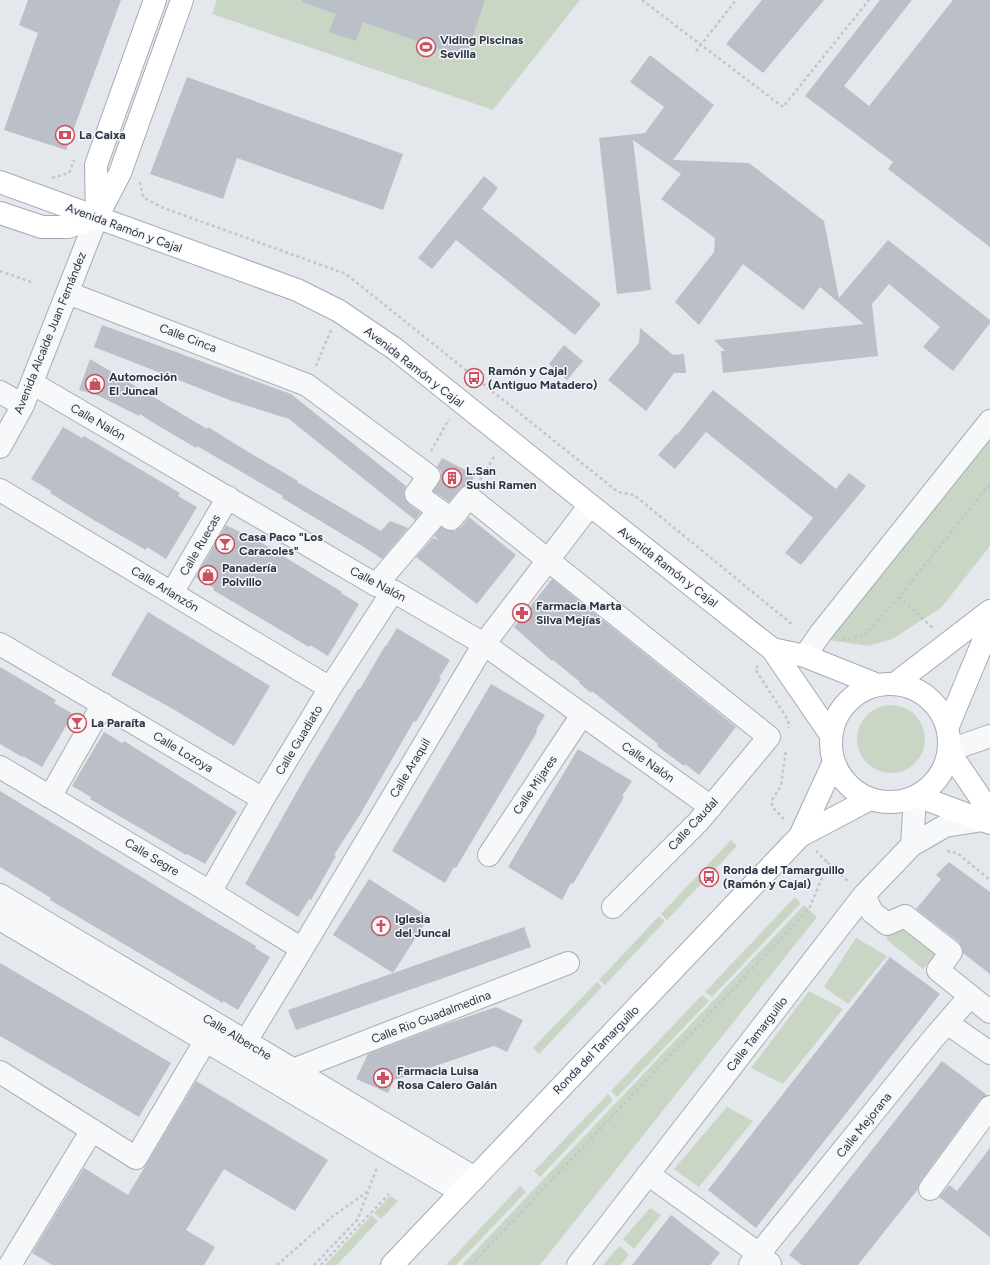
<svg xmlns="http://www.w3.org/2000/svg" width="990" height="1265" font-family="Figtree,sans-serif">
<style>
.green{fill:#c9d5c5}
.building{fill:#bbc0c8}
.lines{fill:none;stroke-linecap:round;stroke-linejoin:round}
.minor-casing{stroke:#a9adb5;stroke-width:24}
.major-casing{stroke:#a4aab7;stroke-width:24}
.path{stroke:#c2c5ca;stroke-width:2.5;stroke-dasharray:3 3;stroke-linecap:butt}
.minor{stroke:#f7f8fa;stroke-width:22}
.major{stroke:#fff;stroke-width:22}
.labels{text-anchor:middle;stroke-width:3;stroke-linejoin:round;paint-order:stroke}
.poi-label{font-size:12px;font-weight:bold;fill:#2c3343;stroke:#f4f6f9;text-anchor:start}
.street-label{font-size:12px;fill:#2c3343;stroke:#f4f6f9}
</style>
<rect width="100%" height="100%" fill="#e4e7eb"/>
<!-- green -->
<path class="green" d="M217,0H580L493,110L212,14Z
M990,439V546L941,608L892,639L868,646L828,640Z
M857 739a34 34 0 1 1 68 0a34 34 0 1 1-68 0Z
M731,840L737,846L667,920L661,914Z
M795,897L801,903L712,997L705,992Z
M804,905L817,917L540,1265H462Z
M659,916L665,921L605,985L599,980Z
M902,920L942,949L923,969L886,939Z
M856,938L887,956L848,1004L824,987Z
M597,982L602,987L539,1054L533,1048Z
M809,991L843,1009L783,1084L751,1068Z
M702,995L709,1001L617,1097L611,1091Z
M608,1094L613,1100L540,1177L534,1171Z
M727,1107L753,1121L699,1187L674,1169Z
M520,1186L526,1192L456,1265H446Z
M390,1196L398,1201L381,1219L374,1213Z
M650,1208L661,1215L634,1249L623,1239Z
M372,1215L378,1221L337,1265H325Z
M619,1246L629,1254L621,1265H603Z"/>
<!-- building -->
<path class="building" d="M28,0H121L66,150L4,130L38,33L19,25Z
M302,0H485L465,58L363,22L356,41L329,32L336,14L302,2Z
M762,0H824L763,73L726,44Z
M880,0H912L844,86L869,106L953,0H990V247L888,169L893,162L805,96Z
M650,55L714,105L673,160L749,163L824,221L839,298L888,240L990,320V323L953,371L923,347L940,327L889,284L872,304L878,356L723,373L721,351H725L714,340L864,324L820,287L803,310L743,264L699,325L675,302L714,252L715,238L661,199L681,174L633,140L651,290L617,294L599,138L645,133L664,107L630,82Z
M187,77L403,154L383,210L237,158L223,199L150,174Z
M484,176L498,188L482,209L601,304L575,335L456,240L432,269L418,258Z
M102,325L291,394L406,486L404,492L405,499L409,504L421,513L415,520L289,419L232,401L94,347Z
M640,328L673,355L684,354L686,373H674L646,411L608,380L639,343Z
M564,345L583,361L567,380L549,364Z
M90,359L207,429L208,427L250,453L298,481L297,482L381,531L390,521L408,528L382,559L367,549L282,498L283,496L197,446L196,448L152,422L140,414L139,416L99,396L79,390Z
M713,390L836,489L849,473L866,486L801,565L785,553L813,518L706,432L675,469L658,455L676,434L677,435Z
M63,427L82,438L84,436L180,493L178,496L197,507L166,559L147,547L146,550L97,522L50,493L51,491L31,479Z
M442,458L475,475L470,485L464,486L460,489L449,502L433,491L441,478V471L437,467Z
M469,517L516,555L477,604L416,557L433,538L439,540L434,536L441,527L449,531H455L461,527Z
M226,525L246,535L247,534L342,592L341,593L359,604L328,656L310,645L309,647L213,590L214,588L196,577Z
M552,579L736,727L699,775L685,764L684,766L657,746L658,744L592,691L591,693L579,683L580,682L553,660L552,661L514,627Z
M148,612L270,686L234,746L173,709L111,675Z
M397,628L450,660L439,678L441,679L416,722L414,721L361,813L334,855L336,856L311,900L309,899L298,917L245,884L304,779L358,689H360L385,646H386Z
M0,667L56,700L54,703L73,714L42,767L23,756L22,757L0,744Z
M491,684L545,715L536,730L537,732L456,868L454,867L445,883L392,851Z
M104,732L122,743L124,741L237,812L205,864L187,854L186,855L90,799L91,797L72,786Z
M578,749L632,781L622,796L624,797L573,884L571,883L562,900L508,867Z
M0,791L212,920L256,946L255,948L270,957L238,1010L223,1001V1003L50,900L51,898L0,867Z
M949,862L990,892V974L963,953L962,947L959,942L916,909L941,879L936,875Z
M369,879L429,917L393,973L333,935Z
M524,927L531,947L296,1030L288,1010Z
M890,957L940,994L756,1228L708,1190Z
M0,963L171,1063L139,1117L0,1036Z
M496,1007L523,1020L507,1052L494,1046L394,1080L388,1093L356,1079L368,1054L446,1024Z
M942,1061L987,1095L980,1100L920,1182L918,1189L858,1265H802L789,1255Z
M196,1081L328,1160L295,1211L224,1169L186,1230L215,1247L204,1265H52L32,1253L84,1168L128,1195Z
M990,1148V1237L939,1197L949,1185L957,1191Z
M671,1215L720,1253L710,1265H632Z"/>
<g class="lines">
<defs>
<path id="minor" d="M68,293L307,385L429,476L416,494L451,519L469,497L769,737L698,822L613,907
M32,383L376,585L393,591L484,644L711,807
M0,392L23,405
M0,447L23,405L97,217
M0,490L330,688
M376,585L439,511
M172,593L228,497
M0,644L263,799
M805,656L820,634L990,421
M950,750L990,736
M0,767L210,892L302,949
M50,797L103,704
M912,845L915,797
M489,855L582,715
M210,892L263,799L330,688L393,591
M0,895L475,1178
M864,895L872,912L887,924L905,916L951,952L938,970L990,1012
M0,919L461,1192
M947,1023L990,1053
M246,1041L302,949L484,644L590,505
M293,1070L568,963
M0,1072L136,1158L213,1028
M648,1174L759,1254L770,1264
M930,1189L990,1107
M10,1265L92,1130
M578,1265L864,895L912,845L945,826L983,820
M750,1265L932,1040L970,996"/>
<path id="major" d="M0,182L297,290L339,311L395,349L590,505L772,649L831,735
M0,213L42,227H68L97,217
M97,214L96,165L155,0
M97,217L120,173L182,0
M772,649L805,656L875,684
M896,683L990,611
M831 743a59 59 0 1 1 118 0a59 59 0 1 1-118 0Z
M948,726L990,625
M950,753L990,812
M917,796L990,823
M800,836L834,762
M392,1265L800,836L870,799"/>
</defs>
<!-- minor casing -->
<use href="#minor" class="minor-casing"/>
<!-- major casing -->
<use href="#major" class="major-casing"/>
<!-- path -->
<path class="path" d="M642,0L783,107L869,0
M696,51L736,0
M52,178L69,173L74,160
M140,182L143,197L161,207L346,274L618,492L634,495L793,625
M0,271L34,283
M316,366L331,330
M431,451L449,419
M480,480L495,455
M899,597L933,628
M842,640L864,636L899,597L990,484
M758,666L755,669L788,720L789,728
M784,819L772,807V800L781,786L786,750
M816,851L828,863
M947,851L957,853L990,880
M277,1265L333,1216L367,1192
M314,1265L358,1219L377,1167
M321,1265L389,1194
M471,1265L809,909L828,863L849,882"/>
<!-- minor -->
<use href="#minor" class="minor"/>
<!-- major -->
<use href="#major" class="major"/>
</g>
<!-- icons -->
<defs>
<symbol id="stadium-ring" viewBox="-11 -11 22 22"><circle r="9.5" fill="#f4f6f9" stroke="#cb4f5c" stroke-width="1.5"/><path d="M0-5a6.5 5 0 1 0 0 10a6.5 5 0 1 0 0-10ZM-3.5-1.8h7v3.6h-7Z" fill="#cb4f5c"/></symbol>
<symbol id="bank-ring" viewBox="-11 -11 22 22"><circle r="9.5" fill="#f4f6f9" stroke="#cb4f5c" stroke-width="1.5"/><path d="M-6-4H6V4H-6ZM0-2.3a2.3 2.3 0 1 0 0 4.6a2.3 2.3 0 1 0 0-4.6Z" fill="#cb4f5c"/></symbol>
<symbol id="bus-ring" viewBox="-11 -11 22 22"><circle r="9.5" fill="#f4f6f9" stroke="#cb4f5c" stroke-width="1.5"/><path d="M-5-6H5V4H4V6H2V4H-2V6H-4V4H-5ZM-3.5-4V0h7V-4ZM-3.5 1.2v1.5H-2V1.2ZM2 1.2v1.5H3.5V1.2Z" fill="#cb4f5c"/></symbol>
<symbol id="shop-ring" viewBox="-11 -11 22 22"><circle r="9.5" fill="#f4f6f9" stroke="#cb4f5c" stroke-width="1.5"/><path d="M-5-2.5h2.3a2.7 3.5 0 0 1 5.4 0H5L5.5 6h-11ZM-1.5-2.5h3a1.5 2.3 0 0 0-3 0Z" fill="#cb4f5c"/></symbol>
<symbol id="building-ring" viewBox="-11 -11 22 22"><circle r="9.5" fill="#f4f6f9" stroke="#cb4f5c" stroke-width="1.5"/><path d="M-4-6H4V6H1V3H-1V6H-4ZM-2.5-4.3h1.7v1.8h-1.7ZM.8-4.3h1.7v1.8H.8ZM-2.5-1h1.7V.8h-1.7ZM.8-1h1.7V.8H.8Z" fill="#cb4f5c"/></symbol>
<symbol id="bar-ring" viewBox="-11 -11 22 22"><circle r="9.5" fill="#f4f6f9" stroke="#cb4f5c" stroke-width="1.5"/><path d="M-6-5H6L.8 .8V4.5H3.5V6h-7V4.5H-.8V.8Z" fill="#cb4f5c"/></symbol>
<symbol id="pharmacy-ring" viewBox="-11 -11 22 22"><circle r="9.5" fill="#f4f6f9" stroke="#cb4f5c" stroke-width="1.5"/><path d="M-2-6h4v4h4v4h-4v4h-4v-4h-4v-4h4Z" fill="#cb4f5c"/></symbol>
<symbol id="church-ring" viewBox="-11 -11 22 22"><circle r="9.5" fill="#f4f6f9" stroke="#cb4f5c" stroke-width="1.5"/><path d="M-1.2-6h2.4v3.5h3.3v2.4h-3.3V6h-2.4V-.1h-3.3v-2.4h3.3Z" fill="#cb4f5c"/></symbol>
</defs>
<g fill-rule="evenodd">
<use href="#stadium-ring" x="415" y="36" width="22" height="22"/>
<use href="#bank-ring" x="54" y="124" width="22" height="22"/>
<use href="#bus-ring" x="463" y="367" width="22" height="22"/>
<use href="#shop-ring" x="84" y="373" width="22" height="22"/>
<use href="#building-ring" x="441" y="467" width="22" height="22"/>
<use href="#bar-ring" x="214" y="533" width="22" height="22"/>
<use href="#shop-ring" x="197" y="564" width="22" height="22"/>
<use href="#pharmacy-ring" x="511" y="602" width="22" height="22"/>
<use href="#bar-ring" x="66" y="712" width="22" height="22"/>
<use href="#bus-ring" x="698" y="866" width="22" height="22"/>
<use href="#church-ring" x="370" y="915" width="22" height="22"/>
<use href="#pharmacy-ring" x="372" y="1067" width="22" height="22"/>
</g>
<g class="labels">
<!-- poi labels -->
<g class="poi-label">
<text x="440" y="44">Viding Piscinas<tspan x="440" dy="14">Sevilla</tspan></text>
<text x="79" y="139">La Caixa</text>
<text x="488" y="375">Ramón y Cajal<tspan x="488" dy="14">(Antiguo Matadero)</tspan></text>
<text x="109" y="381">Automoción<tspan x="109" dy="14">El Juncal</tspan></text>
<text x="466" y="475">L.San<tspan x="466" dy="14">Sushi Ramen</tspan></text>
<text x="239" y="541">Casa Paco "Los<tspan x="239" dy="14">Caracoles"</tspan></text>
<text x="222" y="572">Panadería<tspan x="222" dy="14">Polvillo</tspan></text>
<text x="536" y="610">Farmacia Marta<tspan x="536" dy="14">Silva Mejías</tspan></text>
<text x="91" y="727">La Paraíta</text>
<text x="723" y="874">Ronda del Tamarguillo<tspan x="723" dy="14">(Ramón y Cajal)</tspan></text>
<text x="395" y="923">Iglesia<tspan x="395" dy="14">del Juncal</tspan></text>
<text x="397" y="1075">Farmacia Luisa<tspan x="397" dy="14">Rosa Calero Galán</tspan></text>
</g>
<!-- street labels -->
<g class="street-label">
<text transform="translate(124 228) rotate(20)" y="4">Avenida Ramón y Cajal</text>
<text transform="translate(50 333) rotate(-68)" y="4">Avenida Alcalde Juan Fernández</text>
<text transform="translate(188 338) rotate(21)" y="4">Calle Cinca</text>
<text transform="translate(414 367) rotate(38)" y="4">Avenida Ramón y Cajal</text>
<text transform="translate(98 422) rotate(30)" y="4">Calle Nalón</text>
<text transform="translate(200 545) rotate(-60)" y="4">Calle Ruecas</text>
<text transform="translate(668 567) rotate(38)" y="4">Avenida Ramón y Cajal</text>
<text transform="translate(378 584) rotate(28)" y="4">Calle Nalón</text>
<text transform="translate(165 589) rotate(31)" y="4">Calle Arlanzón</text>
<text transform="translate(299 740) rotate(-59)" y="4">Calle Guadiato</text>
<text transform="translate(183 752) rotate(31)" y="4">Calle Lozoya</text>
<text transform="translate(648 762) rotate(35)" y="4">Calle Nalón</text>
<text transform="translate(410 768) rotate(-59)" y="4">Calle Araquil</text>
<text transform="translate(535 785) rotate(-56)" y="4">Calle Mijares</text>
<text transform="translate(693 824) rotate(-47)" y="4">Calle Caudal</text>
<text transform="translate(152 857) rotate(31)" y="4">Calle Segre</text>
<text transform="translate(431 1017) rotate(-21)" y="4">Calle Rio Guadalmedina</text>
<text transform="translate(757 1034) rotate(-52)" y="4">Calle Tamarguillo</text>
<text transform="translate(237 1037) rotate(31)" y="4">Calle Alberche</text>
<text transform="translate(596 1050) rotate(-46)" y="4">Ronda del Tamarguillo</text>
<text transform="translate(864 1125) rotate(-51)" y="4">Calle Mejorana</text>
</g>
</g>
</svg>
